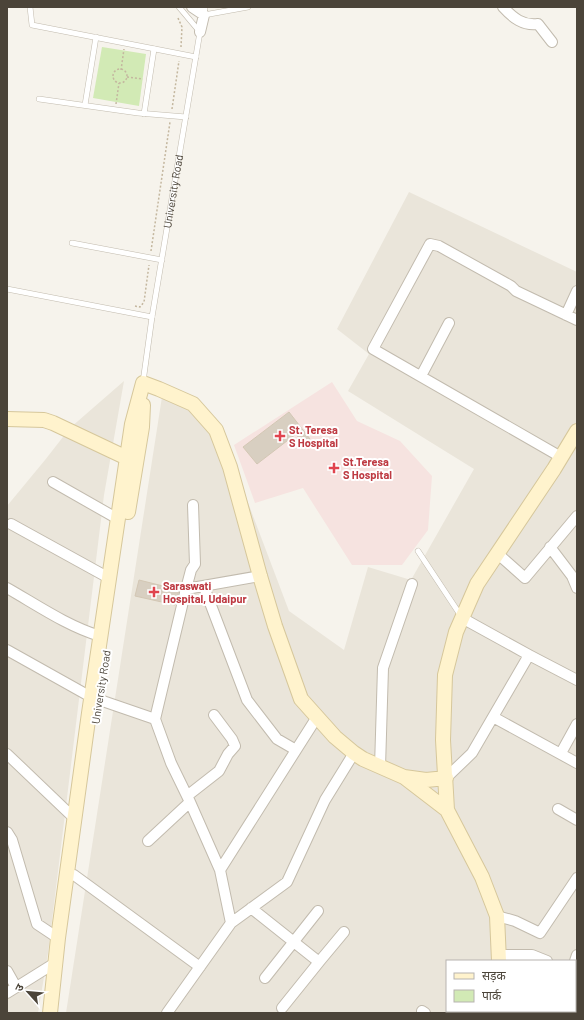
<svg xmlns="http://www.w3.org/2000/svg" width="584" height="1020" font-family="Barlow,'Noto Sans Devanagari',sans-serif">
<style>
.residential{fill:#eae5da;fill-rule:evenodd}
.medical{fill:#f6e3e0}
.green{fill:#d2eab5}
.building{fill:#d8cfc1;stroke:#d3c7b4}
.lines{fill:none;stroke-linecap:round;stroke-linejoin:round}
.lane-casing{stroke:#c2bbae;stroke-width:6}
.street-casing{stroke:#c2bbae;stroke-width:12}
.secondary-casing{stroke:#d6c79b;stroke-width:16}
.path{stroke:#c4b79f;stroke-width:1.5;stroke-dasharray:2 2;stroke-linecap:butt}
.lane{stroke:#fff;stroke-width:5}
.street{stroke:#fff;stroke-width:10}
.secondary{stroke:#fff3cd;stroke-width:14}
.health-dot{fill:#e0444e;stroke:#fff;stroke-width:1.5}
.labels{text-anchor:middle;stroke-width:4;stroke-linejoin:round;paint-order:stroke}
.street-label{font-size:11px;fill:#4b4439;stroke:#fff}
.health-label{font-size:11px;font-weight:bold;fill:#be3a42;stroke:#fff;text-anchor:start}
</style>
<rect width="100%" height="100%" fill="#f6f3ec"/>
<!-- residential -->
<path class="residential" d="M409,192L577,272V1013H66L164,384L216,418L289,611L344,650L368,567L411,580L474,469L348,391L369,354L337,329ZM447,961H575V1011H447Z
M124,381L104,495L48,953L38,1013H7V506L45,460L70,428Z"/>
<!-- medical -->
<path class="medical" d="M332,382L357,421L400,441L432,476L428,530L402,565H352L303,488L255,503L234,445Z"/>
<!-- green -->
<path class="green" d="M102,47L146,54L139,106L93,98Z"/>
<!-- building -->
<path class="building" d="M289,412L310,439L303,444L296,434L257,464L243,447Z
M139,580L179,590L175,605L135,596Z"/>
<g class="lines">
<defs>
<g id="lane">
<path d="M30,7L32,25L196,57"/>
<path d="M205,7L204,15L248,7"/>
<path d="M39,99L138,113L186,117"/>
<path d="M85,105L96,37"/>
<path d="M144,114L154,49"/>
<path d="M72,243L162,260"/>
<path d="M7,289L152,317"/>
<path id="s1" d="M143,382L152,317L200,32L179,7"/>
<path d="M418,551L461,616"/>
</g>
<path id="street" d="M192,7L204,15L200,32
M503,7C513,18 523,26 538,24L552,42
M566,315L577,291
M421,376L449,323
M561,457L373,349L430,244L439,246L511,286L516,291L577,320
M53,482L118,519
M11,524L109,578
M550,547L572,576L577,588
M498,554L525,578L577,516
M204,587L247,700L277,739L296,750
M7,588C37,605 67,626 100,636
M186,589L191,570L195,564L193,505
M7,650L91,697L155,719L186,589L260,576
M529,655L577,680
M493,717L577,763
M155,719L171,763L190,802L220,870L231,923L167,1013
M561,753L577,724
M7,754L74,818
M380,767L383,668L412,584
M446,778L472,753L529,655L462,618
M187,796L219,771L228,754L235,746L232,739L214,715
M558,809L577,820
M7,832L12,840L37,924L58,938
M148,841L190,802
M220,870L317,717
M74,875L200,967
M251,908L319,962L344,932
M497,916L515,921L540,933L577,878
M231,923L287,882L325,800L354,753
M499,955H532L547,961
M575,961L577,955
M7,971L16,987
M265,978L318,911
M7,993L55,963
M282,1008L319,962
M422,1011L425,1013
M557,1013L558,1011"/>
<path id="secondary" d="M143,383L159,389L193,404L216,430L230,467L260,576L275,626L301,699L335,737L354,753L363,759L404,777L447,810
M7,419L44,420L53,423L127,458L136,460
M128,512L142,427L143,405
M404,777L426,780L446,778
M499,961L497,916L482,877L447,810L443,740L445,675L456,632L477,584L554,469L577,431
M499,1011V1013
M50,1013L58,938L89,713L132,424L143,383"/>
</defs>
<!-- lane casing -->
<use href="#lane" class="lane-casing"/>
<!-- street casing -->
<use href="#street" class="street-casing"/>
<!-- secondary casing -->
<use href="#secondary" class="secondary-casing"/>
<!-- path -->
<path class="path" d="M178,18L182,27L181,47
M113 76a7 7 0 1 1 14 0a7 7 0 1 1-14 0Z
M121,70L124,49
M127,77L143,79
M116,104L119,83
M172,109L179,61
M151,251L170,122
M135,306L140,307L144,302L149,265"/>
<!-- lane -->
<use href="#lane" class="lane"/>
<!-- street -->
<use href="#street" class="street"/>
<!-- secondary -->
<use href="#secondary" class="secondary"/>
</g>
<!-- markers -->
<g class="health-dot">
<path d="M278 430h4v4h4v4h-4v4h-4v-4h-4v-4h4z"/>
<path d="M332 462h4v4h4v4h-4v4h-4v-4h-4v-4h4z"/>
<path d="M152 586h4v4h4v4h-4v4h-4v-4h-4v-4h4z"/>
</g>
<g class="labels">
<!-- street labels -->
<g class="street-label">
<text dy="4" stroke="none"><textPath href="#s1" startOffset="193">University Road</textPath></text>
<text transform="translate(101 687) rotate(-81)" y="4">University Road</text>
</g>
<!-- health labels -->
<g class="health-label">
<text x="289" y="434">St. Teresa<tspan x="289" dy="13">S Hospital</tspan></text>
<text x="343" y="466">St.Teresa<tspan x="343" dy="13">S Hospital</tspan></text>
<text x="163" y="590">Saraswati<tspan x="163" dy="13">Hospital, Udaipur</tspan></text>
</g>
</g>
<!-- border -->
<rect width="584" height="1020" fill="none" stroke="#4b4439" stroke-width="16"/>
<!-- legend -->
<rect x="446" y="960" width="130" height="52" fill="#ffffff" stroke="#b7b4b0"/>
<rect x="454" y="973" width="20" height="6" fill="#fff3cd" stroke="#b7b4b0"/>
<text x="482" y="980" font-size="12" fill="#4b4439">सड़क</text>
<rect x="454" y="990" width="20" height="12" fill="#d2eab5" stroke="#b7b4b0"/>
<text x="482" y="1000" font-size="12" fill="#4b4439">पार्क</text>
<!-- north arrow -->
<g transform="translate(28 992) rotate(297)" stroke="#ffffff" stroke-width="3" paint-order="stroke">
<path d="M0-3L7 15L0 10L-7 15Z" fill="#4b4439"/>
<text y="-6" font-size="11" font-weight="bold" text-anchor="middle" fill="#4b4439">उ</text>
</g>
</svg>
